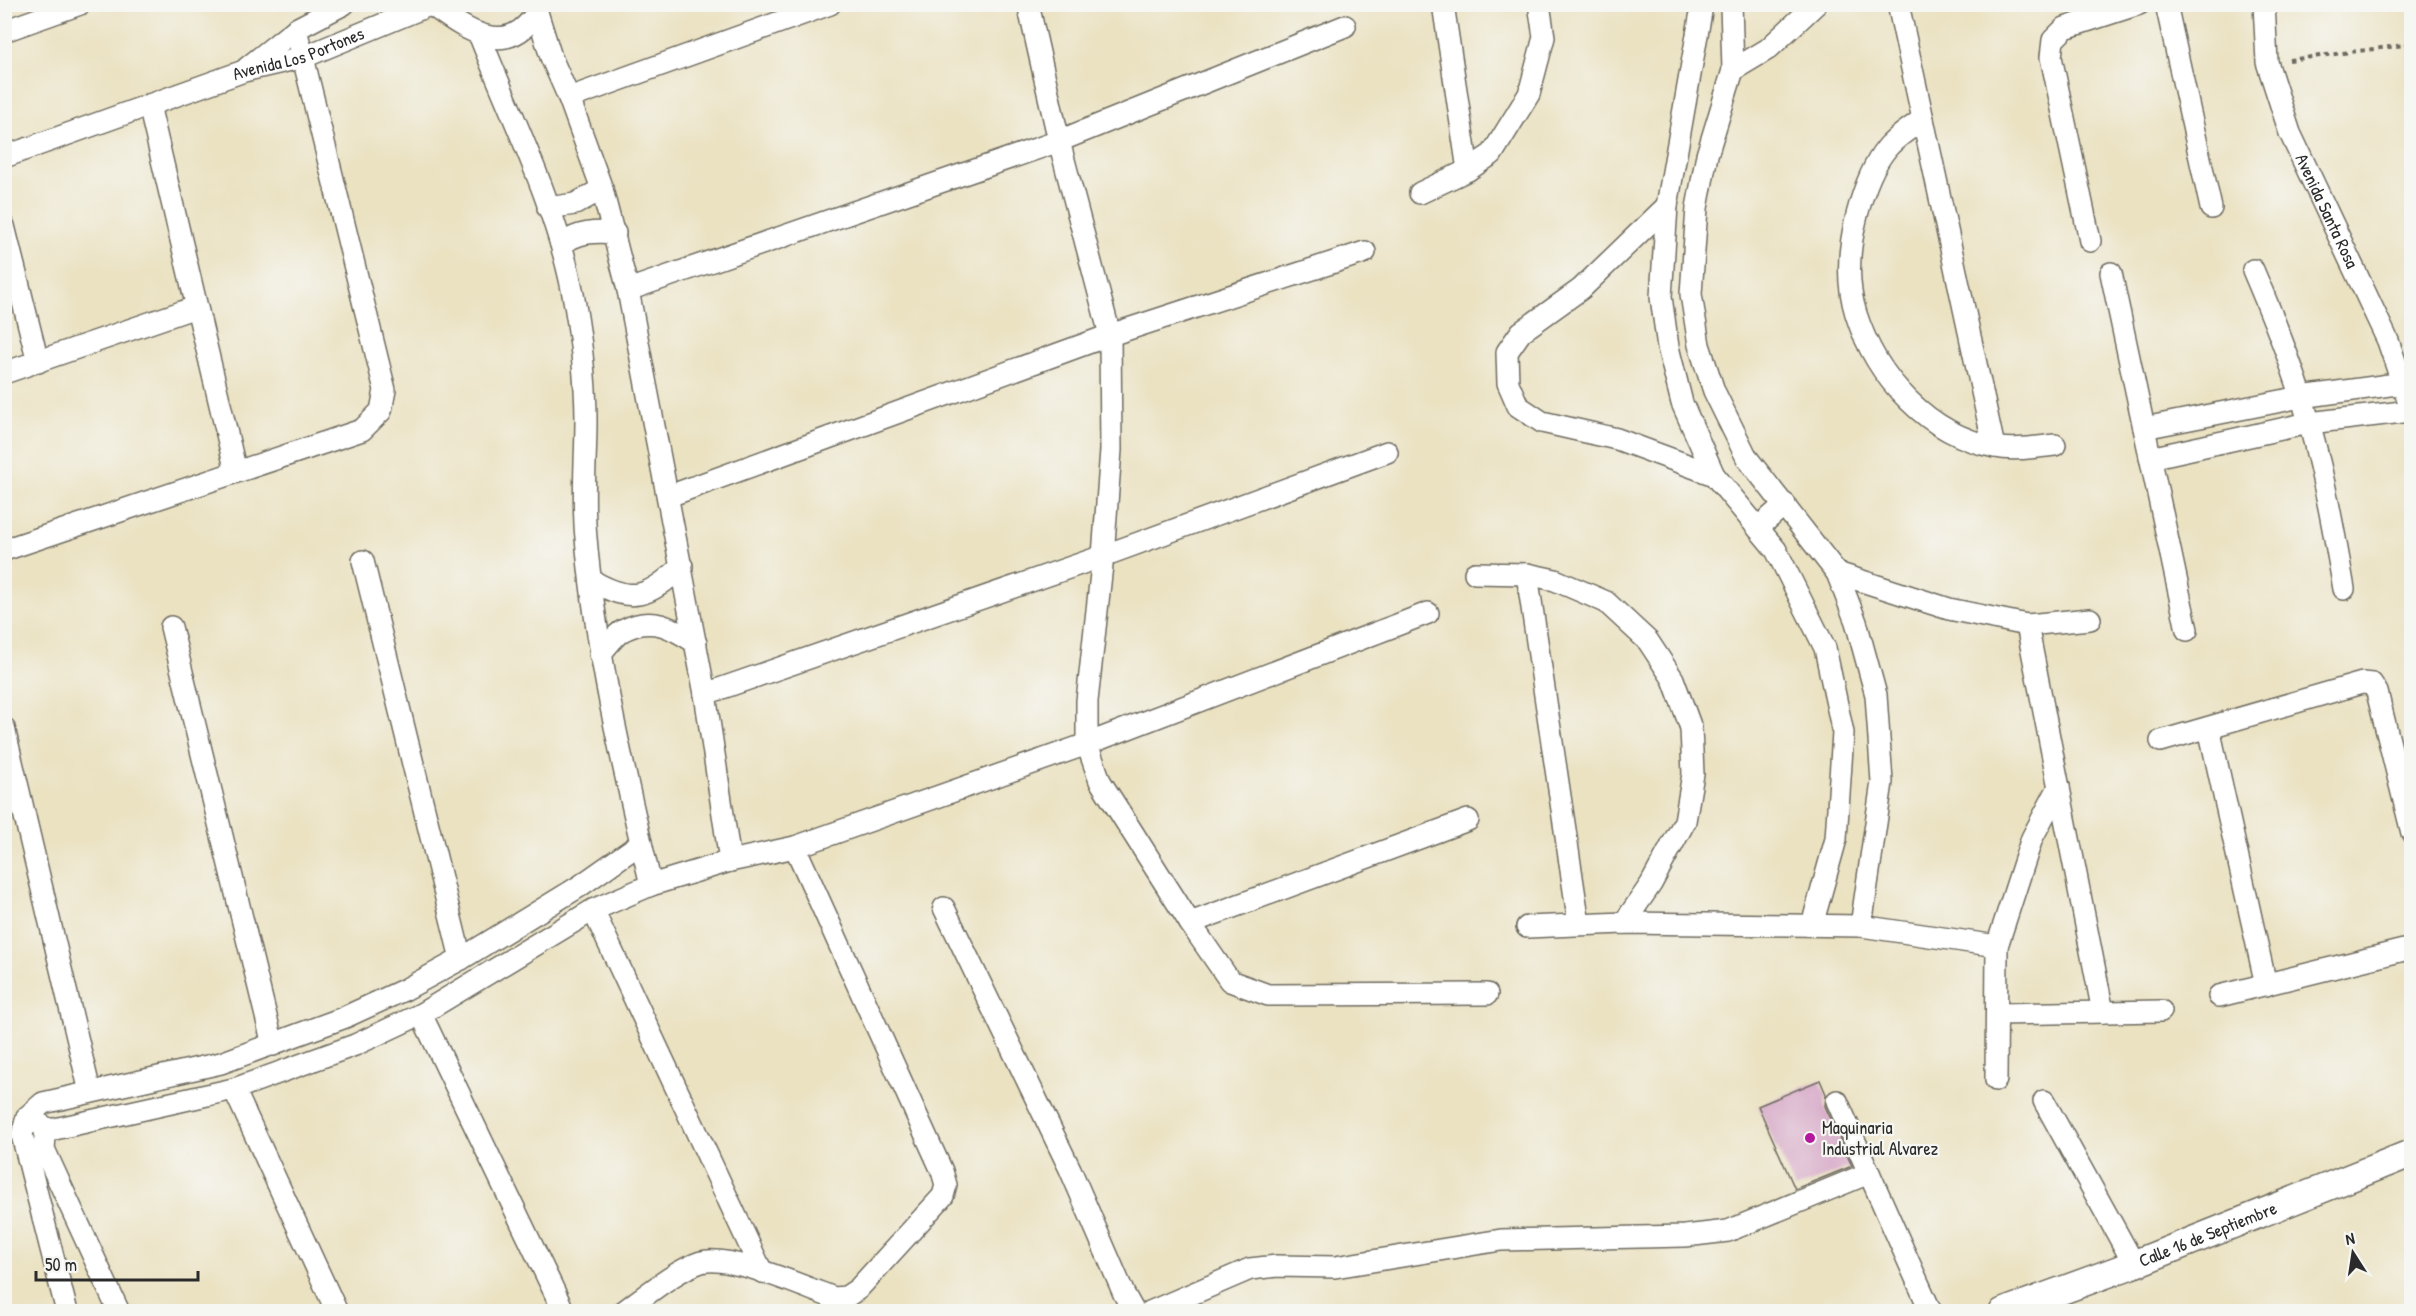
<svg xmlns="http://www.w3.org/2000/svg" width="2416" height="1316" font-family="'Patrick Hand',sans-serif">
<style>
.building{fill:#d7aac8}
.lines{fill:none;stroke-linecap:round;stroke-linejoin:round}
.minor-casing{stroke:#6e6b60;stroke-width:24}
.tertiary-casing{stroke:#6e6b60;stroke-width:30}
.path{stroke:#6e6b60;stroke-width:4;stroke-dasharray:4.5 4.5;stroke-linecap:butt}
.minor{stroke:#fff;stroke-width:21}
.tertiary{stroke:#fff;stroke-width:27}
.poi-dot{fill:#b5179e;stroke:#f6f6f2;stroke-width:2}
.labels{text-anchor:middle;stroke-width:4.5;stroke-linejoin:round;paint-order:stroke}
.street-label{font-size:18px;fill:#2b2b2b;stroke:#f6f6f2}
.poi-label{font-size:18px;fill:#2b2b2b;stroke:#f6f6f2;text-anchor:start}
</style>
<rect width="100%" height="100%" fill="#f6f6f2"/>
<filter id="ink" filterUnits="userSpaceOnUse"><feTurbulence type="fractalNoise" baseFrequency=".0167" numOctaves="2"/><feDisplacementMap in="SourceGraphic" scale="12" xChannelSelector="R" yChannelSelector="G"/><feConvolveMatrix kernelMatrix="1 2 1 2 8 2 1 2 1" color-interpolation-filters="sRGB"/></filter>
<filter id="wash" filterUnits="userSpaceOnUse"><feTurbulence type="fractalNoise" baseFrequency=".008" numOctaves="4" result="noise"/><feDisplacementMap in="SourceGraphic" scale="24" xChannelSelector="R" yChannelSelector="G"/><feGaussianBlur stdDeviation="1.35" result="paint"/><feColorMatrix in="noise" values="0 0 0 0 0 0 0 0 0 0 0 0 0 0 0 0 0 1.4 0 .05"/><feComposite in="paint" operator="in"/></filter>
<g filter="url(#wash)">
<rect width="100%" height="100%" fill="#ebe2c2"/>
<g id="blocks">
<!-- building -->
<path class="building" d="M1820,1080L1826,1094L1825,1106L1852,1166L1795,1189L1758,1106Z"/>
</g>
</g>
<g filter="url(#ink)">
<use href="#blocks" fill-opacity="0" stroke="#6e6b60" stroke-width="1.5"/>
<g class="lines">
<defs>
<g id="minor">
<path d="M430,4C465,29 506,61 537,12"/>
<path d="M537,4V12L551,57L569,98L602,189L628,290L705,694L730,861"/>
<path d="M1028,4L1059,141L1110,335L1111,450L1103,556L1087,701V744L1100,781L1190,923L1230,981L1268,995L1487,994"/>
<path d="M1443,4L1468,170"/>
<path d="M1700,4L1701,12L1667,206L1661,297L1668,347L1682,403L1714,475L1776,550L1825,648L1843,733L1836,839L1812,925"/>
<path d="M1731,4L1733,70L1707,155L1697,208L1691,294L1699,345L1714,391L1747,458L1837,573L1856,622L1876,695L1882,782L1861,926"/>
<path d="M1898,4L1994,447"/>
<path d="M2166,4L2211,208"/>
<path id="s1" d="M2264,4L2267,62L2290,133L2388,341L2412,411"/>
<path d="M4,31L80,4"/>
<path d="M479,34C511,116 555,203 572,289C580,329 586,380 586,420C586,459 582,499 586,538C596,655 624,771 651,885"/>
<path d="M247,68L296,29L344,4"/>
<path d="M1733,70L1768,49L1816,4"/>
<path d="M569,98L830,4"/>
<path d="M149,105L236,472"/>
<path d="M1923,119C1911,128 1896,137 1887,148C1872,166 1863,192 1857,215C1849,246 1846,282 1856,314C1876,377 1928,435 1995,447C2015,451 2035,447 2055,445"/>
<path id="s2" d="M4,157L244,71L304,57L432,4"/>
<path d="M1420,193L1468,170L1492,154L1529,94L1544,37L1539,4"/>
<path d="M1667,206L1581,289L1521,332L1507,352L1508,383L1518,406L1542,422L1617,439L1714,475"/>
<path d="M548,208L575,204L602,189"/>
<path d="M4,226L38,362"/>
<path d="M2090,241L2051,57L2053,40L2065,28L2139,4"/>
<path d="M561,244C579,232 594,231 615,233"/>
<path d="M2253,270C2271,312 2288,354 2302,398C2321,460 2333,525 2344,589"/>
<path d="M2111,273L2187,630"/>
<path d="M628,290L1059,141L1345,26"/>
<path d="M4,373L196,307"/>
<path d="M2144,428L2301,397L2404,383"/>
<path d="M2150,458L2309,423L2411,411"/>
<path d="M669,496L1110,335L1365,252"/>
<path d="M1758,528L1785,504"/>
<path d="M4,550L362,430L381,411L385,390L296,29"/>
<path d="M363,561L461,959"/>
<path d="M1475,573L1527,574L1555,580L1606,602L1648,641L1673,679L1691,728L1693,774L1685,821L1651,884L1624,923"/>
<path d="M1837,573L1949,609L2027,625L2090,619"/>
<path d="M1527,574L1579,924"/>
<path d="M591,580C632,604 648,598 682,566"/>
<path d="M2027,625L2103,1012"/>
<path d="M171,627L273,1045"/>
<path d="M600,654C607,647 615,634 624,630C652,615 673,628 696,643"/>
<path d="M705,694L1103,556L1387,452"/>
<path d="M4,728L90,1092"/>
<path d="M2209,728L2266,985"/>
<path d="M2161,741L2362,683L2372,684L2377,692L2412,833"/>
<path d="M944,908L1070,1169L1124,1294L1134,1312"/>
<path d="M593,910L762,1272"/>
<path d="M1190,923L1468,820"/>
<path d="M1527,927L1624,923L1861,926L1997,946"/>
<path d="M2219,996L2412,948"/>
<path d="M421,1014L564,1312"/>
<path d="M1997,1014L2161,1011"/>
<path d="M1996,1080L1997,946L2032,838L2059,787"/>
<path d="M234,1089L337,1312"/>
<path d="M1837,1101L1931,1312"/>
<path d="M2044,1101L2134,1264"/>
<path d="M27,1117L50,1130L234,1089L355,1045L421,1014L593,910L651,885L730,861L795,847L1087,744L1428,613"/>
<path d="M50,1130L45,1137L44,1149L119,1312"/>
<path d="M67,1312L22,1135L27,1117L43,1103L221,1063L343,1018L406,989L461,959L580,886L641,843"/>
<path d="M623,1312C645,1296 676,1270 701,1262C730,1254 804,1287 834,1298L846,1297L858,1289L943,1196L946,1185L942,1171L795,847"/>
<path d="M1150,1312L1250,1269L1277,1266L1335,1267L1501,1240L1685,1236L1728,1231L1869,1173"/>
</g>
<g id="tertiary">
<path id="s3" d="M2003,1312L2134,1264L2412,1153"/>
</g>
</defs>
<!-- minor casing -->
<use href="#minor" class="minor-casing"/>
<!-- tertiary casing -->
<use href="#tertiary" class="tertiary-casing"/>
<!-- path -->
<path class="path" d="M2289,60L2412,44"/>
<!-- minor -->
<use href="#minor" class="minor"/>
<!-- tertiary -->
<use href="#tertiary" class="tertiary"/>
</g>
</g>
<!-- markers -->
<circle class="poi-dot" cx="1810" cy="1138" r="6"/>
<g class="labels">
<!-- street labels -->
<g class="street-label">
<text dy="6" stroke="none"><textPath href="#s2" startOffset="312">Avenida Los Portones</textPath></text>
<text dy="6" stroke="none"><textPath href="#s1" startOffset="219">Avenida Santa Rosa</textPath></text>
<text dy="6" stroke="none"><textPath href="#s3" startOffset="219">Calle 16 de Septiembre</textPath></text>
</g>
<!-- poi labels -->
<g class="poi-label">
<text x="1822" y="1134">Maquinaria<tspan x="1822" dy="21">Industrial Alvarez</tspan></text>
</g>
</g>
<!-- margin -->
<rect width="2416" height="1316" fill="none" stroke="#f6f6f2" stroke-width="24"/>
<!-- north arrow -->
<g transform="translate(2353 1253) rotate(348)" stroke="#f6f6f2" stroke-width="4.5" paint-order="stroke">
<path d="M0-4.5L10 22L0 15L-10 22Z" fill="#2b2b2b"/>
<text y="-9" font-size="16" font-weight="bold" text-anchor="middle" fill="#2b2b2b">N</text>
</g>
<!-- scale -->
<path d="M36 1271v9h162v-9" fill="none" stroke="#2b2b2b" stroke-width="3"/>
<text x="45" y="1271" font-size="18" fill="#2b2b2b" stroke="#f6f6f2" stroke-width="4.5" paint-order="stroke">50 m</text>
</svg>
